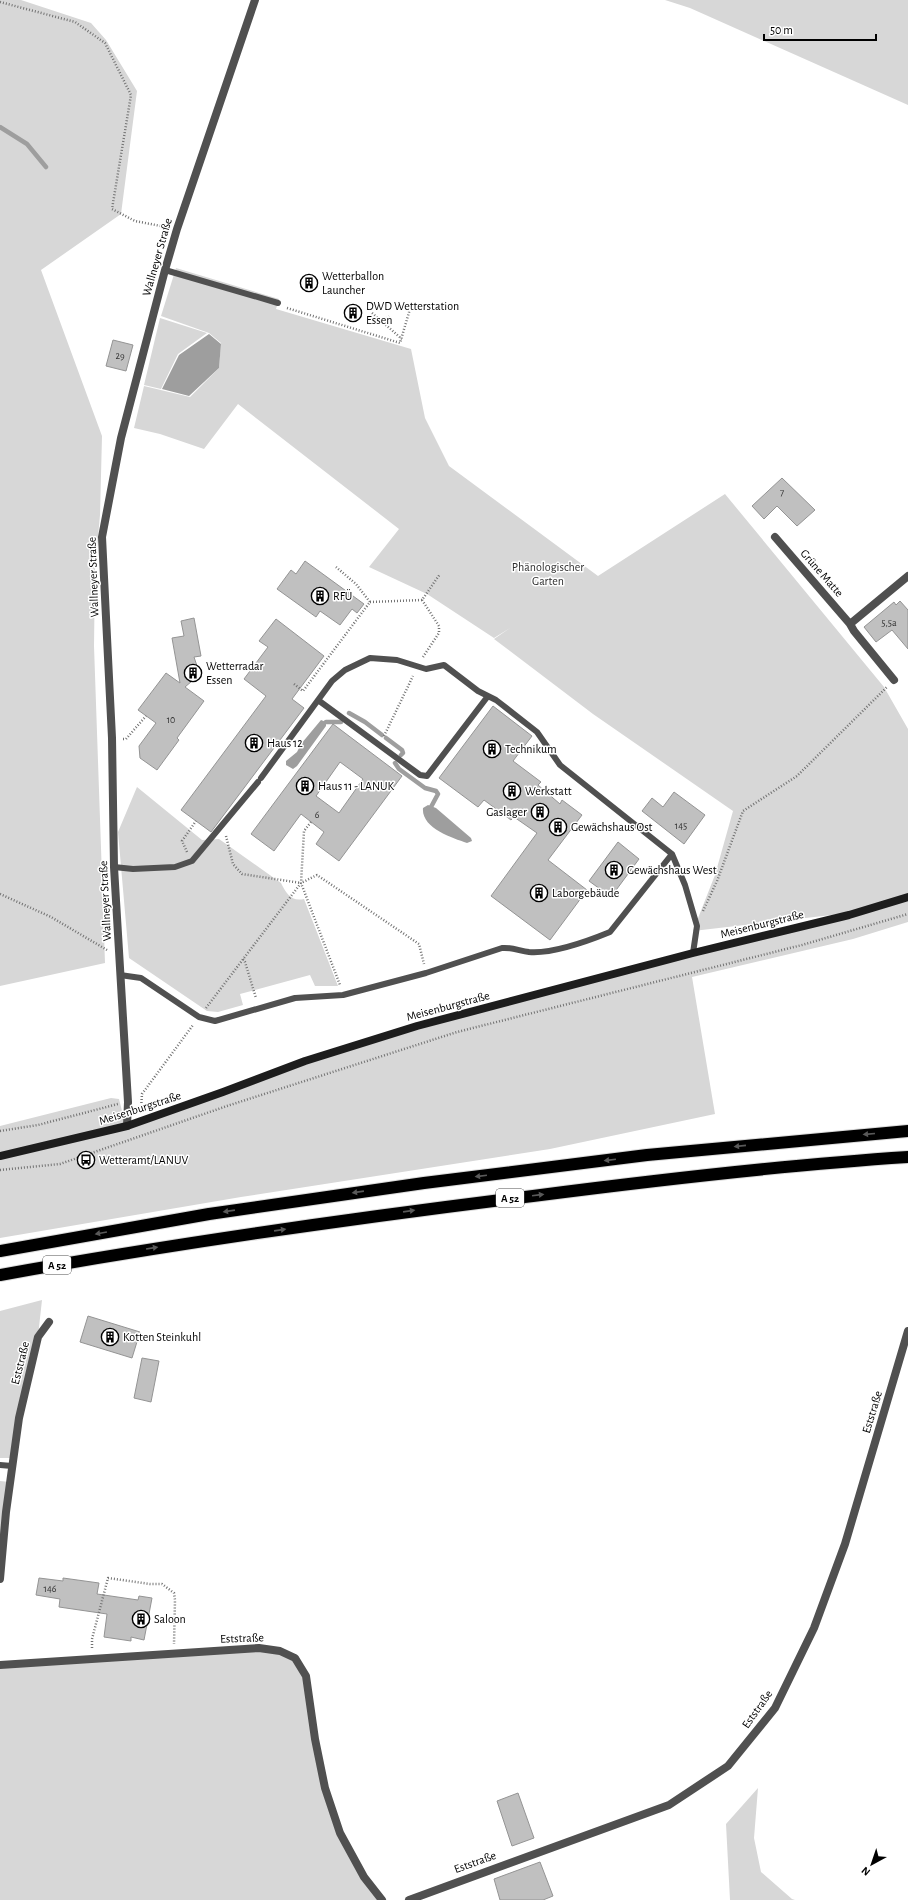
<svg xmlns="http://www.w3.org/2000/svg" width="908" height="1900" font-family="'Alegreya Sans',sans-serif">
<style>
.green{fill:#d7d7d7}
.water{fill:#9e9e9e}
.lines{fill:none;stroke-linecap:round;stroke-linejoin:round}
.stream{stroke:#9e9e9e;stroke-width:4.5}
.building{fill:#c0c0c0;stroke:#949494;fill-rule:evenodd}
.motorway-casing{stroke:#dbdbdb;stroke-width:14}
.path{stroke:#727272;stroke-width:2.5;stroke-dasharray:1 2;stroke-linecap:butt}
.service{stroke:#505050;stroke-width:6}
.minor{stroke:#505050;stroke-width:8}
.secondary{stroke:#1d1d1d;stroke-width:8}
.motorway{stroke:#000;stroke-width:12}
.oneway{fill:#595959}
.labels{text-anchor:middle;stroke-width:3;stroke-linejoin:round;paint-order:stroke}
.number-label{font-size:10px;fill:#303030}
.shield{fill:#fff;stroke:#4c4c4c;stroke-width:1}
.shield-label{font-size:11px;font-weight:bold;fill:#000}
.street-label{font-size:12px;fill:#000;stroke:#fff}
.poi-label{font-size:12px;fill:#000;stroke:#fff;text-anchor:start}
.park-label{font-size:12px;fill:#2e2e2e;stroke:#fff}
</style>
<rect width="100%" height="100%" fill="#fff"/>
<!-- green -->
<path class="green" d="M0,0H21L91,23L106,40L137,91L121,214L41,270L102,436L100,515L95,570L94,646L105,963L0,986Z
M665,0H908V105L690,8Z
M176,268L279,299L276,309L411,349L425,418L449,466L598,576L725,494L884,687L908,729V895L849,913L693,931L715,875L733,811L593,714L494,639L510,628L494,638L427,594L369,567L399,529L238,404L204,449L160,434L134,428L144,386L190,397L219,368L221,343L209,333L161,316Z
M160,318L207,333L178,354L161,389L144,385Z
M137,787L202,840L219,839L281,883C286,893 291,902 304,899L338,986H315L310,975L240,994L243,1005L218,1012L207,1011L129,958L118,832Z
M908,898V922L853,939L692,977L715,1114L550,1149L241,1197L0,1238V1126L111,1098L119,1099L126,1127L305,1063L419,1028Z
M42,1300L38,1336L13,1458H0V1311Z
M0,1481L10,1482L0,1575Z
M259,1648L294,1659L306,1676L315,1739L340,1833L382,1900H0V1666Z
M758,1788L754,1838L761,1872L792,1899L795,1900H730L726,1824Z"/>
<!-- water -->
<path class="water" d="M209,334L221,344L219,368L189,396L162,389L179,355Z
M321,720L326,722V726L297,766L293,769L286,765V761L297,752L301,744Z
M428,805L436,808L471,838L472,841L467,843C452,838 421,828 423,808Z"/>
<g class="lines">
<!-- stream -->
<path class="stream" d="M0,127L27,144L46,167
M349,713L365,722L382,735
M326,722H341
M386,738L402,750L403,753L401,755
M395,763L399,769L425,788L436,791L438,794L431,807"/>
</g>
<!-- building -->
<path class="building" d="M113,340L133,345L126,371L106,366Z
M782,478L815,510L797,526L777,506L764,519L752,506Z
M305,561L364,604L357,613L352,609L340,625L320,611L316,617L277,589L291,570L296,574Z
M900,601L908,610V649L892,630L876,642L864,627L894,602L896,605Z
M194,618L201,656L194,657L199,672L198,676L185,687L204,701L177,738L179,740L157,770L140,758L139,746L156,723L138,710L166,673L180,683L172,638L184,636L181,621Z
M276,619L324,656L292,699L304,708L211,832L181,810L266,696L244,679L268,647L259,641Z
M493,706L532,736L513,761L541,782L538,785L560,804L562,800L582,815L548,860L587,890L550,940L491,896L537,833L514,817L511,820L484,800L478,807L439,778Z
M333,724L402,776L339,861L316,844L324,832L301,814L274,851L251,834ZM340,762L363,779L339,813L316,796Z
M674,792L705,815L684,844L642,811L652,798L663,807Z
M618,842L639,859L611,897L589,881Z
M88,1316L140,1332L132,1358L80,1342Z
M142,1358L159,1361L151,1402L134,1398Z
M39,1578L63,1581V1578L99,1583L97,1594L138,1600L139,1596L152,1598L144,1640L131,1637V1641L104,1637L107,1614L59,1607L60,1599L36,1595Z
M518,1793L534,1838L512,1846L497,1801Z
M540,1862L553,1896L543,1900H500L494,1879Z"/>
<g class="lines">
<defs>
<path id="motorway" d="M0,1251L209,1214L424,1183L647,1155L908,1131
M0,1275C177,1243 354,1218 533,1196C657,1180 783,1165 908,1157"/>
</defs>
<!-- motorway casing -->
<use href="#motorway" class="motorway-casing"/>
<!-- path -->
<path class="path" d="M0,2L75,22L105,43L131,95L112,209L135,221L166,227
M287,308L400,343L412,302
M372,313L402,339
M383,323L389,316
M422,600L439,626V633L423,657
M370,602L422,600L440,574
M294,684L303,691L370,602L356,584L336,567
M384,736L413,676
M123,739H126L146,716
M311,822L304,831L301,883L340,985
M226,836L233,864L242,874L301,883
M187,852L182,841L196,821
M0,894L51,917L107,950
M703,911L717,881L743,811L797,776L887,687
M243,959L245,962L256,998
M206,1008L301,883L317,875L419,944L424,964
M141,1109L142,1094L193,1025
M0,1131L38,1125L118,1104
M0,1170L60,1164L227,1106L457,1032L802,945L908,914
M92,1648V1639L108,1578L150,1584H162L174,1593L175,1600L174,1644"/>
<!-- service -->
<path class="service" d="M165,270L278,303
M318,700L420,775L427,776L488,696
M672,854L685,885L697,926L693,953
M114,867L133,869L175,867L192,861L258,782
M120,975L141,978L199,1017L215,1021L295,998L343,995L426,973L502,948C512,947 520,951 529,952C553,954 588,941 610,932L672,854L560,765L537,732L496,700L478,691L444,665L426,669L397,660L370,658L345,670L332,681L261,778
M0,1465L12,1466"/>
<!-- minor -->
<path class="minor" d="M775,537L850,624
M894,680L854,631L850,624L908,576
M127,1126L128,1102L114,867L112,738L102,537L121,438L165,270L177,229L255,0
M0,1579L6,1512L19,1418L38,1337L49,1322
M0,1665L259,1648L280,1651L295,1658L306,1676L315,1739L325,1788L340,1833L364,1877L382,1900
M409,1900L669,1805L728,1766L775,1708L814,1628L845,1544L908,1331"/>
<!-- secondary -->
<path class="secondary" d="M0,1156L127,1126L223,1092L305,1061L417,1026L693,953L849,915L908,897"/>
<!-- motorway -->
<use href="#motorway" class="motorway"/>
</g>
<!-- one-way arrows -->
<defs><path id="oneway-solid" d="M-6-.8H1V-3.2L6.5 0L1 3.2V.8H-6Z"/></defs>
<g class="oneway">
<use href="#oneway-solid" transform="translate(869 1134) rotate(175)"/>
<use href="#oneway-solid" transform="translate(740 1146) rotate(174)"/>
<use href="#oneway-solid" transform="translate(610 1160) rotate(173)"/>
<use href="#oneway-solid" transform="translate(481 1176) rotate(173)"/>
<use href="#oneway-solid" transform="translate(358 1192) rotate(172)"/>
<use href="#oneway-solid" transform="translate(538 1195) rotate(-7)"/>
<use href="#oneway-solid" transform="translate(229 1211) rotate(172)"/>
<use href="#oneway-solid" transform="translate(409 1211) rotate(-8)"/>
<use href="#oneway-solid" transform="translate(280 1230) rotate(-8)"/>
<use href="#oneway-solid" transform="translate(101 1233) rotate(170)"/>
<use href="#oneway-solid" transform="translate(152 1248) rotate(-9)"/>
</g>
<!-- icons -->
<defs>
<symbol id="building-ring" viewBox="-11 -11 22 22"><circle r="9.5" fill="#fff" stroke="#000" stroke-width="1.5"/><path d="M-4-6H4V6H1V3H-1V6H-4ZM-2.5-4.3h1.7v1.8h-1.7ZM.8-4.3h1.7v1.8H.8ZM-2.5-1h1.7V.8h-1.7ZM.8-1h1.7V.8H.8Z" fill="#000"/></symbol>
<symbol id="bus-ring" viewBox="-11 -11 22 22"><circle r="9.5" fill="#fff" stroke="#000" stroke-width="1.5"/><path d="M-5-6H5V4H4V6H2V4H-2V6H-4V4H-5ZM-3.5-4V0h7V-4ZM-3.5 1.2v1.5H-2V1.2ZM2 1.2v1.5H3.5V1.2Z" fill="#000"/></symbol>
</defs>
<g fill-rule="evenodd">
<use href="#building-ring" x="299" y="273" width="20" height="20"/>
<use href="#building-ring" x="343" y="303" width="20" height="20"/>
<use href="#building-ring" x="310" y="586" width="20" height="20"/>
<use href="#building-ring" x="183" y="663" width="20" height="20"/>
<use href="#building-ring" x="244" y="733" width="20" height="20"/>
<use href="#building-ring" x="482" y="739" width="20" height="20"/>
<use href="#building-ring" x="295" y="776" width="20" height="20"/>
<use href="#building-ring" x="502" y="781" width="20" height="20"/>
<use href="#building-ring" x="530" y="802" width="20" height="20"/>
<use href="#building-ring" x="548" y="817" width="20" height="20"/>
<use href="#building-ring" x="604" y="860" width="20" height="20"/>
<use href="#building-ring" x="529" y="883" width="20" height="20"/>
<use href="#bus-ring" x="76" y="1150" width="20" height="20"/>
<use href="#building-ring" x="100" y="1327" width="20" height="20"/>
<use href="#building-ring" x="131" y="1609" width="20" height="20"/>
</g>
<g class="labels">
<!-- number labels -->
<g class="number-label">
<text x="120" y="359">29</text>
<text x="782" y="496">7</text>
<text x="889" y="626">5,5a</text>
<text x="171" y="723">10</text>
<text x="317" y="818">6</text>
<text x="681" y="829">145</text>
<text x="50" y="1592">146</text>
</g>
<!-- shield labels -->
<g class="shield">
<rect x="496" y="1189" width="28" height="18" rx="3"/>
<rect x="43" y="1256" width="28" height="18" rx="3"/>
</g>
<g class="shield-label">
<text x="510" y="1202">A 52</text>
<text x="57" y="1269">A 52</text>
</g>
<!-- street labels -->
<g class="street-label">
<text transform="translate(157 257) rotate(-74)" y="4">Wallneyer Straße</text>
<text transform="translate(822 573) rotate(49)" y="4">Grüne Matte</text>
<text transform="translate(93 577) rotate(-92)" y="4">Wallneyer Straße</text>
<text transform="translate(105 901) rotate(-93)" y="4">Wallneyer Straße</text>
<text transform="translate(762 924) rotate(-14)" y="4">Meisenburgstraße</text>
<text transform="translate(448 1006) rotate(-15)" y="4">Meisenburgstraße</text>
<text transform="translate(140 1108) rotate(-18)" y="4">Meisenburgstraße</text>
<text transform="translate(20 1363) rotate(-76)" y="4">Eststraße</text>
<text transform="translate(872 1412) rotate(-73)" y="4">Eststraße</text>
<text transform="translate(242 1638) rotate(-2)" y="4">Eststraße</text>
<text transform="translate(757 1709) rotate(-55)" y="4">Eststraße</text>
<text transform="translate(475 1862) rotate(-20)" y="4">Eststraße</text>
</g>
<!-- poi labels -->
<g class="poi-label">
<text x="322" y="280">Wetterballon<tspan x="322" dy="14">Launcher</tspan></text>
<text x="366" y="310">DWD Wetterstation<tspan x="366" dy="14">Essen</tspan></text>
<text x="333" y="600">RFÜ</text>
<text x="206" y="670">Wetterradar<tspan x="206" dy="14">Essen</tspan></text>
<text x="267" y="747">Haus 12</text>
<text x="505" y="753">Technikum</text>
<text x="318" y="790">Haus 11 - LANUK</text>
<text x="525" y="795">Werkstatt</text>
<text x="527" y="816" text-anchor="end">Gaslager</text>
<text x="571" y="831">Gewächshaus Ost</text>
<text x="627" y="874">Gewächshaus West</text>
<text x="552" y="897">Laborgebäude</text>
<text x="99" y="1164">Wetteramt/LANUV</text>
<text x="123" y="1341">Kotten Steinkuhl</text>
<text x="154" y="1623">Saloon</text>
</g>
<!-- park labels -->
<g class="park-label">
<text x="548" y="571">Phänologischer<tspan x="548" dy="14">Garten</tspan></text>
</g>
</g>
<!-- north arrow -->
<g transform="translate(872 1864) rotate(220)" stroke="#ffffff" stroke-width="3" paint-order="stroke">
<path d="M0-3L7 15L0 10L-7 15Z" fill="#000000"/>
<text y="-6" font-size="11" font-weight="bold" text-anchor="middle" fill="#000000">N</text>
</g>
<!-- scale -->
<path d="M764 34v6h112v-6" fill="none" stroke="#000000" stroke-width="2"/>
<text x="770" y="34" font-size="12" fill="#000000" stroke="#ffffff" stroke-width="3" paint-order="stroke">50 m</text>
</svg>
